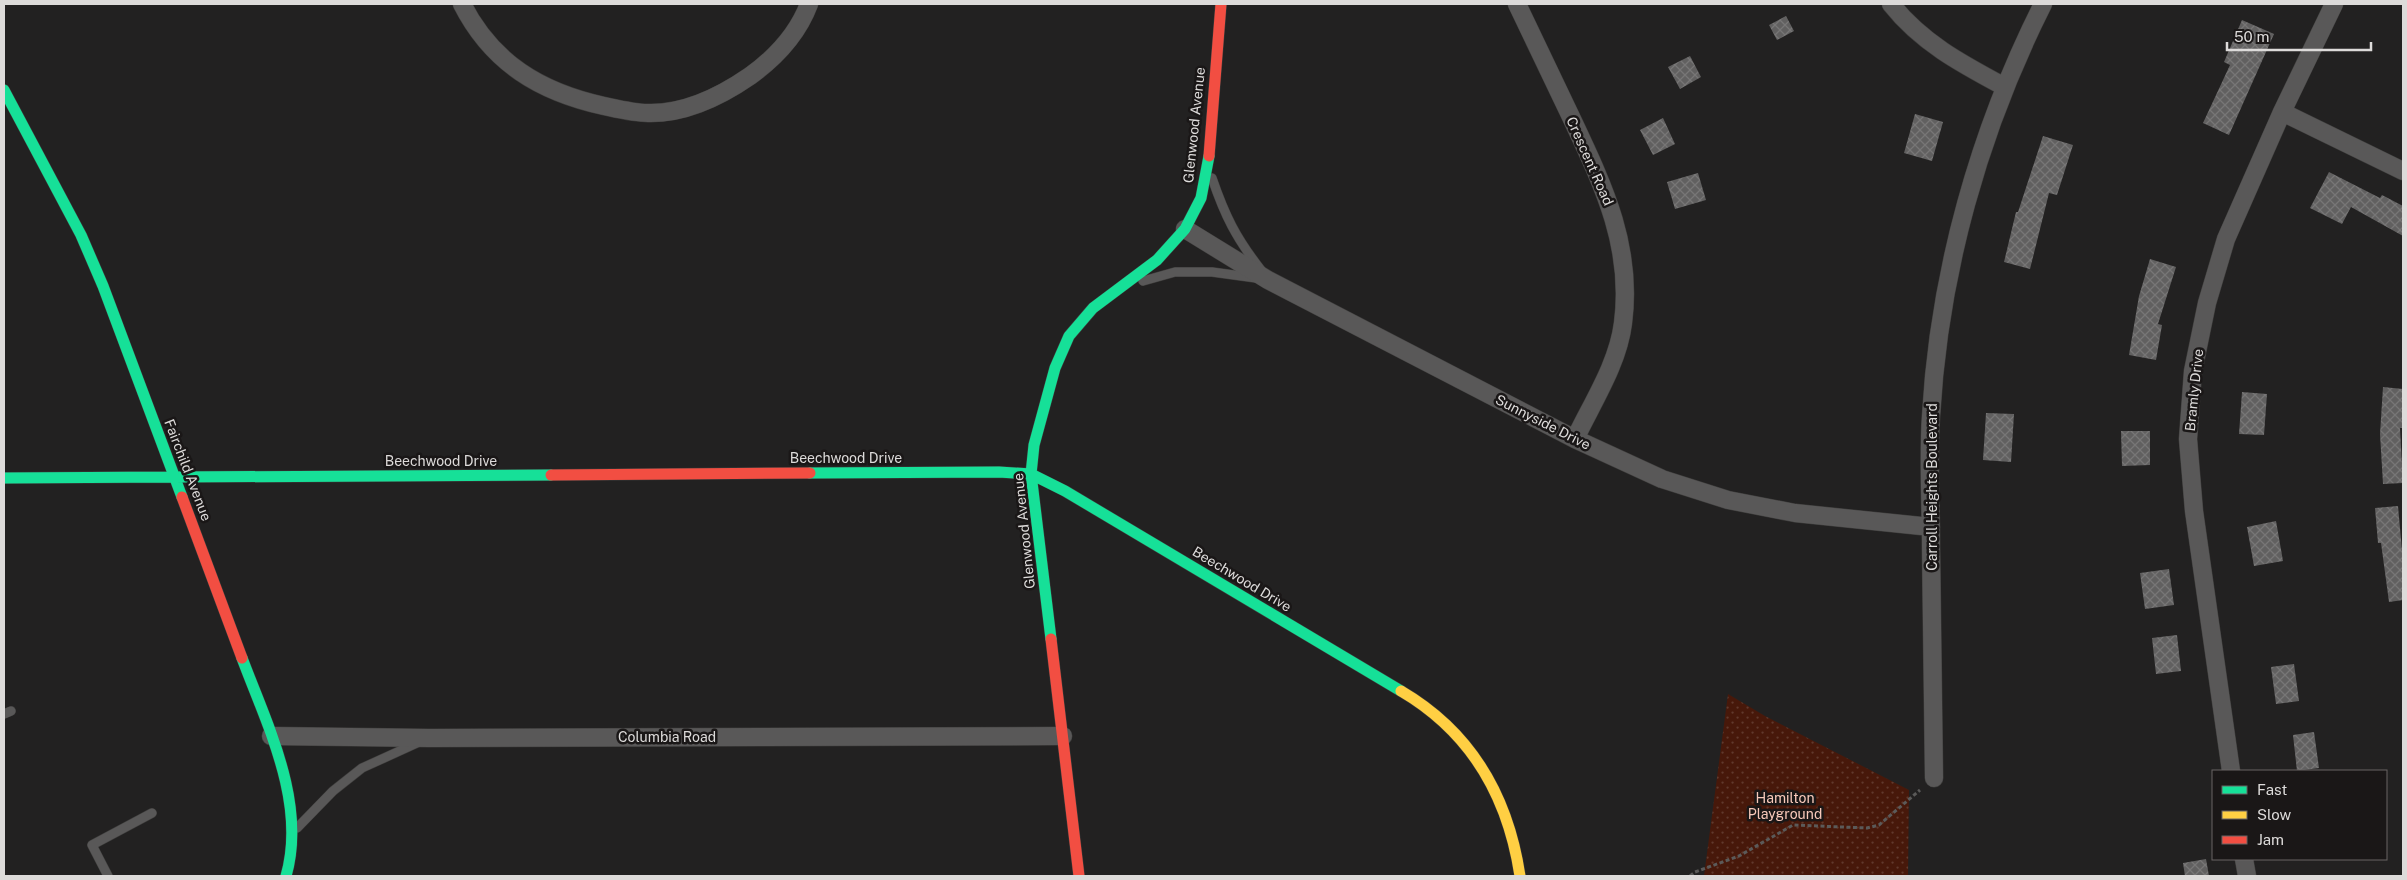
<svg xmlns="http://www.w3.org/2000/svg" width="2407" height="880" font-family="'Public Sans',sans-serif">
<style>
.park{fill:url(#park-dots)}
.building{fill:url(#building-cross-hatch)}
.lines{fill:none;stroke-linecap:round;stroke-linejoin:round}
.lane-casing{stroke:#3e3d3c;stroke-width:10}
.street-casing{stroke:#3e3d3c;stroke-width:19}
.fast-casing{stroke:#3e3d3c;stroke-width:12}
.slow-casing{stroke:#3e3d3c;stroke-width:12}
.jam-casing{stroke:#3e3d3c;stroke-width:12}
.path{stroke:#5b5a59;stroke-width:3;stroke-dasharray:4 2.5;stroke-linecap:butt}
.lane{stroke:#595858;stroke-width:9}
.street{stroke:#595858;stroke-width:18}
.fast{stroke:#16e098;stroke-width:11}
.slow{stroke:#ffcf43;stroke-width:11}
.jam{stroke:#f24e42;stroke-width:11}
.labels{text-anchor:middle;stroke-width:5;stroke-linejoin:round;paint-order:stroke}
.street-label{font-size:14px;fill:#dddbda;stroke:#1a1717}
.park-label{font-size:14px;fill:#f8c9ba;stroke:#1a1717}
</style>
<defs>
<pattern id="park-dots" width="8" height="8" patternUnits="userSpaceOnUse" patternTransform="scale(1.25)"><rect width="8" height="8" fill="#47180a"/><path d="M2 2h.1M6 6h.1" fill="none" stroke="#61392d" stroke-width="1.8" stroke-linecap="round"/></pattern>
<pattern id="building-cross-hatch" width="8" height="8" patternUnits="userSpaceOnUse" patternTransform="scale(1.25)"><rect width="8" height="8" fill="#616060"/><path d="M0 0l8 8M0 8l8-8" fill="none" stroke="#777676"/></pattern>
</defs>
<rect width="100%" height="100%" fill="#222121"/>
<!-- park -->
<path class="park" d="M1728,694L1765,716L1909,790L1908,876H1704Z"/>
<!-- building -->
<path class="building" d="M1786,16L1794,31L1777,40L1769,25Z
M2242,20L2274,34L2229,135L2203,123L2230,65L2224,62Z
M1690,56L1701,77L1680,89L1668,67Z
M1915,114L1943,122L1932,161L1904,153Z
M1663,118L1675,144L1653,155L1640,130Z
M2043,136L2073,145L2057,195L2049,193L2030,269L2004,262L2016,212H2018Z
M2329,172L2380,198L2382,195L2403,206V236L2351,207L2342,224L2310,208Z
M1698,173L1706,200L1675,209L1667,182Z
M2150,259L2176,267L2158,324L2162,325L2156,360L2129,355L2139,296Z
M2383,387L2403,389V428H2400L2403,483L2383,484L2380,434Z
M2242,392L2267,394L2264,435L2239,434Z
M1986,413L2014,414L2011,462L1983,460Z
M2121,431H2150V465L2122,466Z
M2398,506L2403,561V600L2389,602L2381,543H2378L2375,508Z
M2276,521L2283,561L2254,566L2247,527Z
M2169,569L2174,605L2145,609L2140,573Z
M2177,635L2181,671L2156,674L2152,638Z
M2294,664L2299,701L2276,704L2271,667Z
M2314,732L2319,768L2297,771L2293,735Z
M2206,859L2209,876H2185L2183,863Z"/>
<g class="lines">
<defs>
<path id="lane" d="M1212,178C1225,216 1236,238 1261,270
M1143,281L1175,272H1212L1256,278
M4,714L11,711
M297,828L333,791L362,768L417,743
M108,876L92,845L152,813"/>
<path id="street" d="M462,4C492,63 540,92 604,106C618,109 634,113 648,113C685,114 721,96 750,76C775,58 798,33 809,4
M1517,4C1535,41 1553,79 1571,117C1603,185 1633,246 1623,323C1618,364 1592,403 1575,439
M1891,4C1922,43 1962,64 2005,87
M2282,112L2403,171
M1185,229L1268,280L1575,439L1662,479L1728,500L1795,513L1931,527
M271,736L429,738L1063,736
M2231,771L2194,511L2188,439L2193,371L2207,303L2226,239L2282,112L2334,4
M1934,778C1933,701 1932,624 1931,547C1931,504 1928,459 1931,416C1939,273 1979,131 2043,4
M2244,859L2247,876"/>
<path id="fast" d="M4,90L81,235L103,286L182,497
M810,473L999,472L1031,474L1065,491L1401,691
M4,478L551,475
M1051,639L1031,474L1034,445L1055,368L1069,336L1093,308L1157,260L1185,229L1201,198L1209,156
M242,658C267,725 307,803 286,876"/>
<path id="slow" d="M1401,691C1471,732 1508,796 1520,876"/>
<path id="jam" d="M1209,156L1221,4
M551,475L810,473
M182,497L242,658
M1051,639L1079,876"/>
</defs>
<!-- lane casing -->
<use href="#lane" class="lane-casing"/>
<!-- street casing -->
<use href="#street" class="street-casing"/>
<!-- fast casing -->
<use href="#fast" class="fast-casing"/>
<!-- slow casing -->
<use href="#slow" class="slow-casing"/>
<!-- jam casing -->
<use href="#jam" class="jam-casing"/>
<!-- path -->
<path class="path" d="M1690,876L1695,872L1739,856L1793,825L1867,828L1879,825L1920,790"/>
<!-- lane -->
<use href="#lane" class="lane"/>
<!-- street -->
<use href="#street" class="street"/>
<!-- fast -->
<use href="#fast" class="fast"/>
<!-- slow -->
<use href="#slow" class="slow"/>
<!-- jam -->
<use href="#jam" class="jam"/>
</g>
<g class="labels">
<!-- street labels -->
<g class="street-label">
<text transform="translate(1194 125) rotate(-84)" y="5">Glenwood Avenue</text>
<text transform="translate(1590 161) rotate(66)" y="5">Crescent Road</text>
<text transform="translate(2194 390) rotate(-84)" y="5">Bramly Drive</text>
<text transform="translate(1543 422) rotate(27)" y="5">Sunnyside Drive</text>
<text x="846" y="463">Beechwood Drive</text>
<text x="441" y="466">Beechwood Drive</text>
<text transform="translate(188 470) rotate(69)" y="5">Fairchild Avenue</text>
<text transform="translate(1932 487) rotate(-90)" y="5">Carroll Heights Boulevard</text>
<text transform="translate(1024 531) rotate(-96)" y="5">Glenwood Avenue</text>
<text transform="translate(1242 579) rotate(31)" y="5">Beechwood Drive</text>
<text x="667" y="742">Columbia Road</text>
</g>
<!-- park labels -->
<g class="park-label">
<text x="1785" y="803">Hamilton<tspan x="1785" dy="16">Playground</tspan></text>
</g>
</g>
<!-- border -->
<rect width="2407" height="880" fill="none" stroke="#dddbda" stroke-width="10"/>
<!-- legend -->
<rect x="2212" y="770" width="175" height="90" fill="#1a1717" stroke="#686565"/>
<rect x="2222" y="786" width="25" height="8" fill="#16e098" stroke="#686565"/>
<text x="2257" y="795" font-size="15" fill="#dddbda">Fast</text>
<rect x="2222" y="811" width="25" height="8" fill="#ffcf43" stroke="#686565"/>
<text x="2257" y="820" font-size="15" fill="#dddbda">Slow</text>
<rect x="2222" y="836" width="25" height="8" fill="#f24e42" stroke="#686565"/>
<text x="2257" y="845" font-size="15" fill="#dddbda">Jam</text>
<!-- scale -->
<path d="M2227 42v8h144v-8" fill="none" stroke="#dddbda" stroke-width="2.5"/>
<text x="2234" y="42" font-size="15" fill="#dddbda" stroke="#1a1717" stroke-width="4" paint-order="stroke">50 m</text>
</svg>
